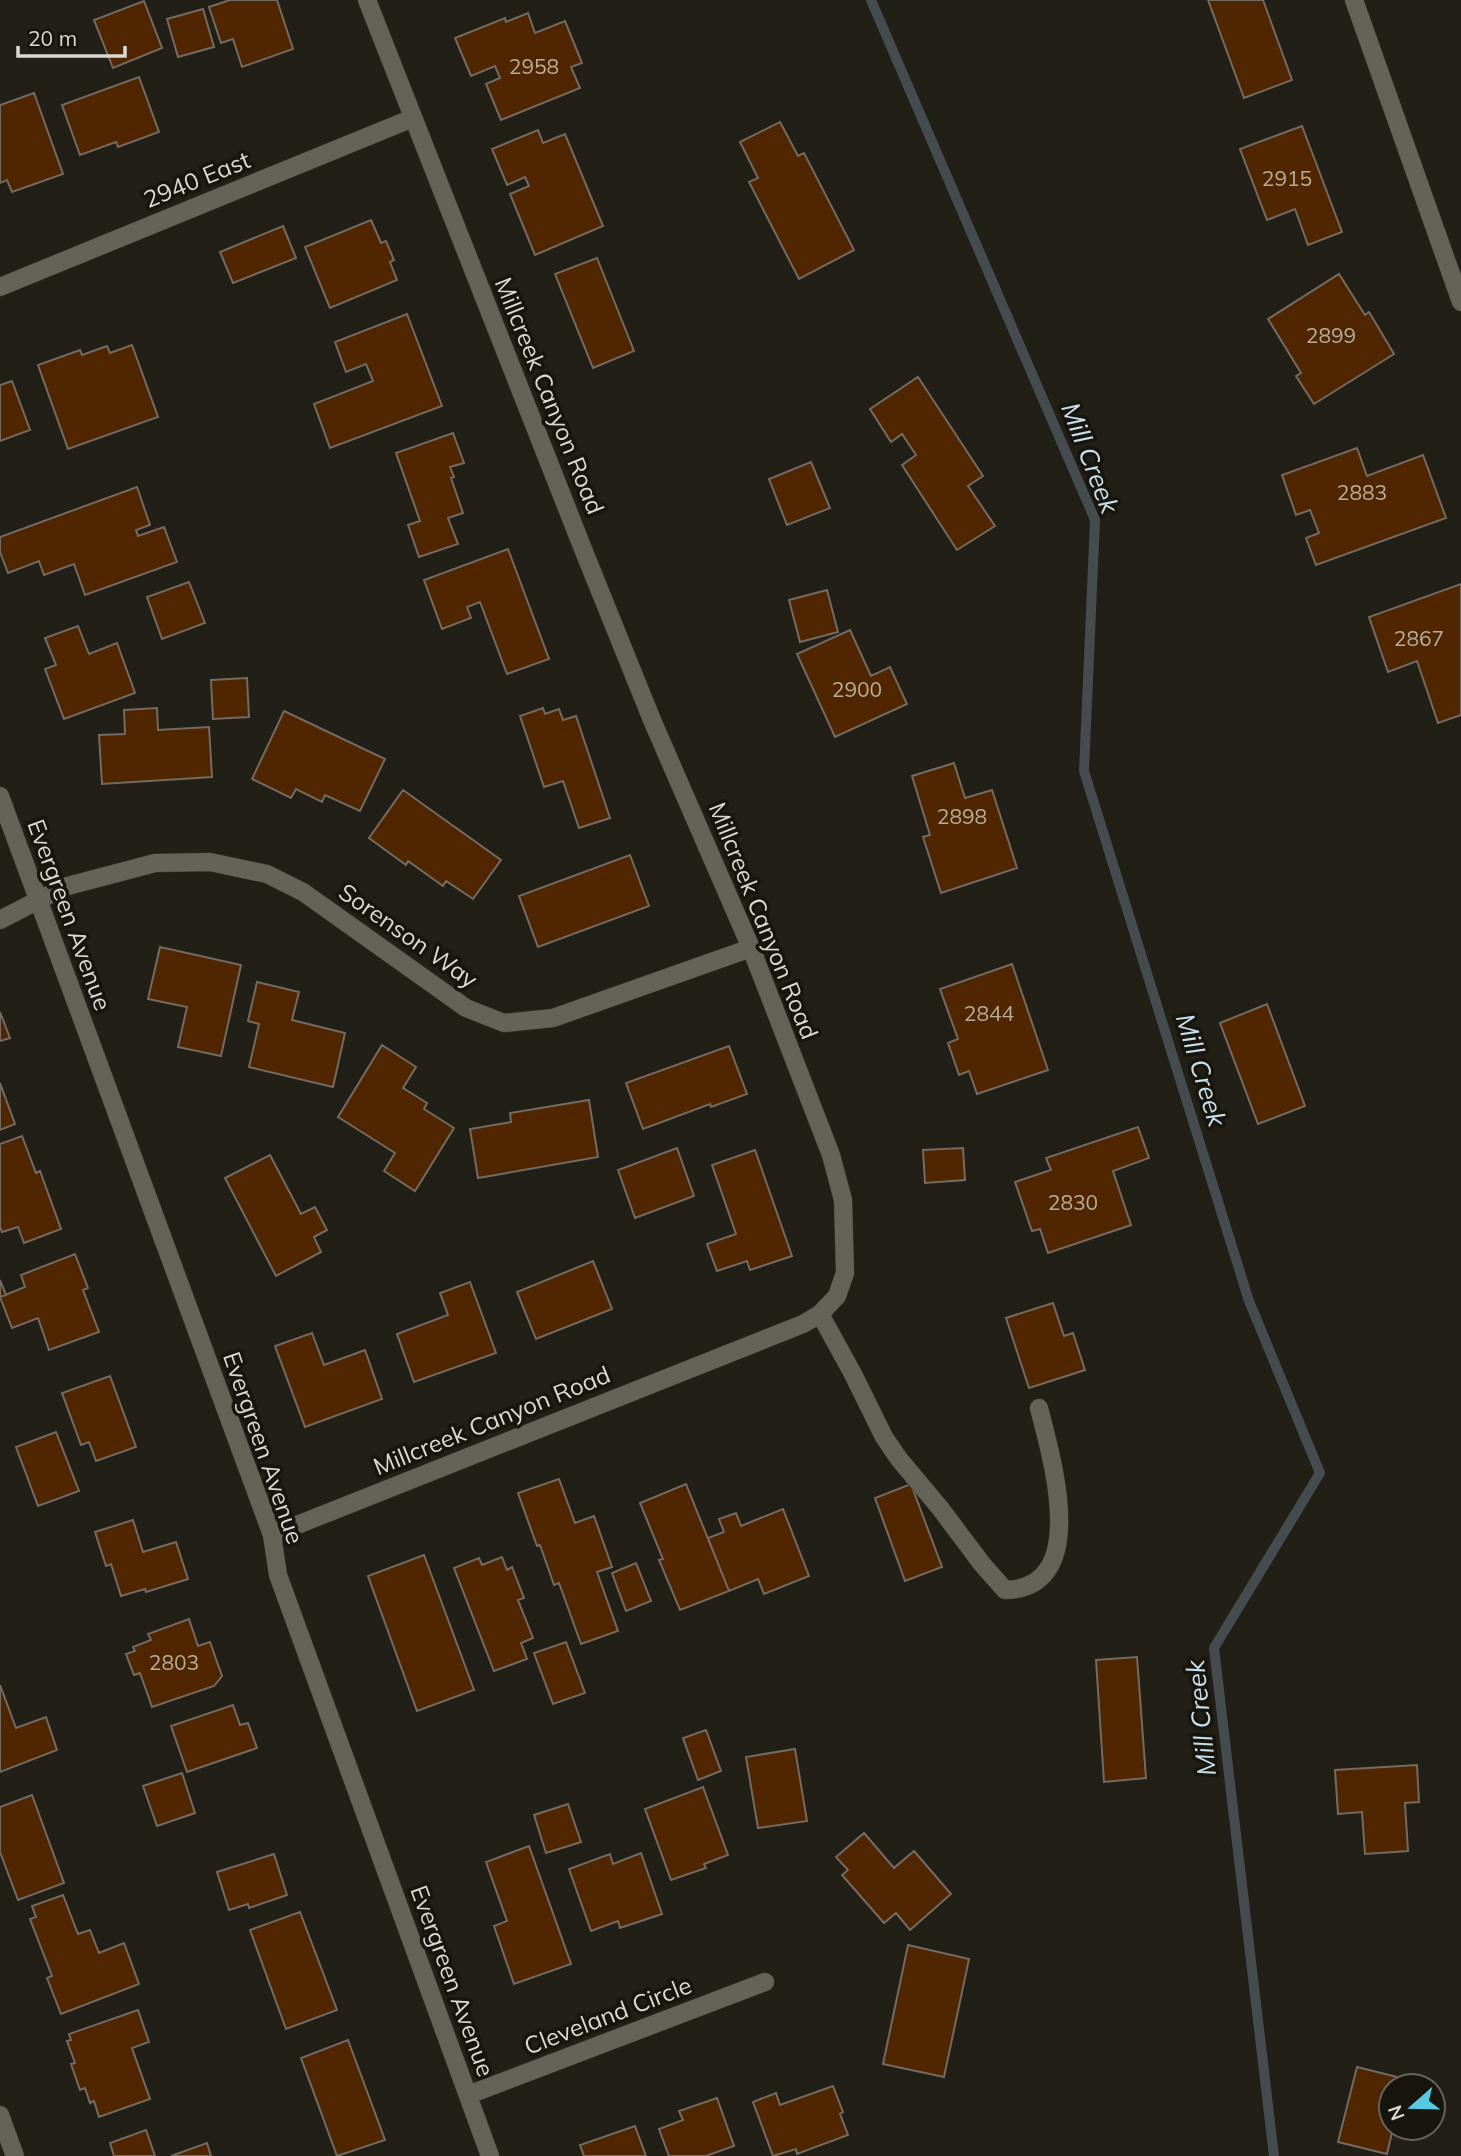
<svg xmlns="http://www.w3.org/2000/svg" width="1461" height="2156" font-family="Mulish,sans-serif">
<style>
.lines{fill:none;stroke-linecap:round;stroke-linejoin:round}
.stream{stroke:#444c4f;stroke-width:10}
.building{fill:#502601;stroke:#736a63;stroke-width:2}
.minor-casing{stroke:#3d3a35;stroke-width:19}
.minor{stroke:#656258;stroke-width:18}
.labels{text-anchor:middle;stroke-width:7;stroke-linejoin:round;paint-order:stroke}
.number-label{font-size:21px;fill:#b8ac9e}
.street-label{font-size:24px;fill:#dbd9d3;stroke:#18150d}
.water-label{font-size:26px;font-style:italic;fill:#c8e1ee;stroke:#18150d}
</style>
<rect width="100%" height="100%" fill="#211f16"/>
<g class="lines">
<!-- stream -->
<path class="stream" d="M871,0L1095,520L1084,771L1249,1301L1320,1473L1214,1648L1274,2156"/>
</g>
<!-- building -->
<path class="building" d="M230,0H277L293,49L242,67L233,39L221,43L209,7Z
M1208,0H1263L1292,80L1244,98Z
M144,1L162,48L113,68L94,20Z
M203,9L214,47L178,57L167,19Z
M528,13L535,33L565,21L582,63L571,67L580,88L501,120L486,84L500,78L495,66L471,76L455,38L505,18L506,22Z
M139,77L159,132L118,147L116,142L80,155L62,105Z
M34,93L63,174L12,192L7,180L0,183V105Z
M780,122L798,156L804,153L854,250L799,279L749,182L758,178L740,142Z
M1302,126L1342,232L1308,245L1295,209L1267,220L1240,149Z
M538,130L543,143L565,134L603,226L535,255L510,194L529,186L525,177L507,185L492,149Z
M371,220L381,243L386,241L394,260L390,262L397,280L330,308L305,247Z
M283,226L296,258L233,283L220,252Z
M597,258L634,351L593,368L555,274Z
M1339,274L1365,315L1369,312L1394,354L1314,404L1296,376L1301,373L1268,319Z
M407,314L442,406L330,448L314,404L373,381L366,364L346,372L335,342Z
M132,345L158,417L68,449L38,365L80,350L82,355L107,346L110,353Z
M918,377L983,476L968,486L995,526L957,550L902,465L916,455L902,434L891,442L870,409Z
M12,381L30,430L0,441V385Z
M453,433L464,463L450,467L454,477L451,478L463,513L448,518L458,544L419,557L408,525L420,521L396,453Z
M1357,448L1367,476L1423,455L1446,518L1316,565L1306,538L1319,533L1310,510L1296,515L1282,475Z
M811,462L830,508L787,525L769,479Z
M137,487L150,525L136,530L138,536L164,527L177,562L85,595L74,564L44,575L39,561L8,573L0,552V537Z
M508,549L549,659L507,674L480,602L467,607L471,618L442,629L424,580Z
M189,582L205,623L162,639L147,597Z
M1461,584V715L1438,723L1417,661L1388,672L1369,617Z
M827,590L838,632L800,642L789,600Z
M78,626L89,654L117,643L135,693L64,719L45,669L56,665L45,638Z
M850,630L871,676L890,667L907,704L835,737L797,654Z
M247,678L249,717L213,719L211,680Z
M157,708L158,730L209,727L212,777L102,784L99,735L125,734L124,710Z
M543,708L545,714L559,709L563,720L576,716L610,818L579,828L563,781L544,787L520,716Z
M284,711L385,759L360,811L325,795L322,802L296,789L291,798L252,779Z
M954,763L965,798L992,790L1017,868L941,893L923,837L930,835L912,776Z
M403,790L501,860L473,899L446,881L443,886L408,861L406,865L369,838Z
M630,855L649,906L538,947L519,896Z
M160,947L241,965L221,1056L178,1047L187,1007L148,999Z
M1012,964L1048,1070L977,1094L969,1071L959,1075L948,1043L958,1039L940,989Z
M257,982L299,992L292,1020L345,1033L333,1087L249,1067L259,1024L248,1021Z
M1267,1004L1305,1106L1258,1124L1220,1023Z
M0,1012L10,1038L0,1041Z
M382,1045L416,1067L403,1088L427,1103L424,1109L454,1128L415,1191L384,1171L395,1153L338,1117Z
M729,1046L747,1094L711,1107L710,1104L643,1129L626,1083Z
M0,1083L15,1124L0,1130Z
M589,1100L598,1157L478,1178L470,1129L511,1122L510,1113Z
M1138,1127L1149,1158L1113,1171L1131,1225L1048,1253L1040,1229L1032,1231L1015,1182L1051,1170L1046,1158Z
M22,1136L36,1173L40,1171L61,1229L24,1243L18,1227L2,1232L0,1227V1144Z
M677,1148L694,1196L635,1218L618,1170Z
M963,1148L965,1180L925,1183L923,1150Z
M755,1150L792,1256L750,1270L747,1261L717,1271L707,1244L736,1234L712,1165Z
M270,1155L301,1214L315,1207L327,1230L314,1237L321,1252L276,1276L225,1178Z
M75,1254L88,1288L83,1290L99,1332L49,1350L38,1318L12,1328L0,1297L25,1287L21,1275Z
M593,1261L612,1309L536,1339L517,1292Z
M0,1280L6,1295L0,1297Z
M470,1282L496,1353L414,1382L397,1334L448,1315L440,1293Z
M1053,1303L1064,1336L1073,1333L1085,1370L1029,1388L1006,1318Z
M312,1333L324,1365L365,1350L382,1399L305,1427L275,1346Z
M110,1376L136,1447L96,1461L89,1442L81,1445L62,1393Z
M56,1432L79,1491L38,1506L16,1447Z
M559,1479L575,1523L594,1516L612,1567L597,1572L618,1631L581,1644L559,1583L554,1585L540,1545L537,1546L518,1493Z
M686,1484L729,1591L680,1610L659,1560L663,1559L640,1503Z
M911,1484L942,1567L905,1581L875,1498Z
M783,1509L809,1576L764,1594L758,1579L729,1591L708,1538L724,1532L719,1519L736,1513L741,1526Z
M133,1520L143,1552L176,1542L188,1579L146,1592L145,1589L121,1596L111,1564L106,1566L95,1532Z
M424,1555L474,1690L417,1711L368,1576Z
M502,1557L507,1570L512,1567L524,1598L518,1600L533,1638L521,1643L527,1659L494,1671L454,1568L479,1558L482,1565Z
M636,1563L651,1601L626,1611L612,1573Z
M189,1619L198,1646L210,1642L222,1676L214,1686L152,1707L140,1673L134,1675L126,1654L135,1651L133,1647L151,1640L148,1634Z
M566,1642L585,1693L553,1704L534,1653Z
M1137,1657L1146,1778L1104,1782L1096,1660Z
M0,1685L16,1728L46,1717L57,1750L0,1772Z
M233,1705L240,1725L248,1723L257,1748L187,1772L171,1726Z
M706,1730L721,1771L698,1780L683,1738Z
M795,1749L807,1821L758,1828L746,1757Z
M1417,1765L1419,1802L1405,1803L1408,1851L1365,1854L1362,1812L1338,1814L1335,1770Z
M182,1773L195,1813L157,1826L143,1786Z
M703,1787L728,1855L704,1864L706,1868L671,1880L645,1809Z
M32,1795L64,1883L18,1900L0,1852V1807Z
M568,1804L581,1842L546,1853L534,1815Z
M864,1833L894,1868L914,1851L951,1894L910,1930L896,1913L884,1923L842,1875L848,1870L836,1857Z
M529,1846L571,1964L514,1984L494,1926L507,1921L486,1862Z
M641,1853L662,1914L620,1928L618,1921L591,1931L569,1869L610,1854L613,1864Z
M274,1854L287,1895L249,1908L248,1904L229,1910L217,1872Z
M63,1895L78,1934L90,1930L99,1953L124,1943L139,1984L61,2014L47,1978L52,1976L30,1919L36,1917L32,1906Z
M300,1912L337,2010L286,2029L250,1930Z
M908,1945L969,1959L944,2077L883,2064Z
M138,2010L149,2042L132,2048L150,2099L99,2117L94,2101L90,2103L85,2088L80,2090L71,2064L75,2063L67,2041L71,2040L69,2034Z
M348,2040L385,2140L337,2156L301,2058Z
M1357,2067L1405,2079L1403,2086H1391V2128H1393L1387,2154L1338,2142Z
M833,2086L843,2112L840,2114L848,2135L797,2154L796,2149L773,2156L753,2102L776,2093L780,2105Z
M717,2098L734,2146L706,2156H669L659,2129L683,2120L679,2111Z
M635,2126L646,2156H584L580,2145Z
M146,2130L155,2156H114L110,2143Z
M207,2143L211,2156H171Z"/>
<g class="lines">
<defs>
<path id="minor" d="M1354,0L1461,302
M0,287L413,118
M0,796L272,1535L278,1575L490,2156
M0,920L64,887L155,863L210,862L267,874L303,892L466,1008L504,1023L553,1018L751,948
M820,1314L853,1374L884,1437L899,1459L940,1508L982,1564L1005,1590C1092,1589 1051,1456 1039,1408
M272,1535L803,1324L820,1314L837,1296L845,1273L843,1200L831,1155L751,948L652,720L583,549L367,0
M468,2095L765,1982
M0,2115L15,2156"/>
</defs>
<!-- minor casing -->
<use href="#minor" class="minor-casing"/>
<!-- minor -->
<use href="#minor" class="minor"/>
</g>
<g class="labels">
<!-- number labels -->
<g class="number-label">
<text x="534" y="74">2958</text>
<text x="1287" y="186">2915</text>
<text x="1331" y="343">2899</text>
<text x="1362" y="500">2883</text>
<text x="1419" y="646">2867</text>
<text x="857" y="697">2900</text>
<text x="962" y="824">2898</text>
<text x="989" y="1021">2844</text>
<text x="1073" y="1210">2830</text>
<text x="174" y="1670">2803</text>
</g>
<!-- street labels -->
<g class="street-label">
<text transform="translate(197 180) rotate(-22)" y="8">2940 East</text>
<text transform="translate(549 396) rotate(68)" y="8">Millcreek Canyon Road</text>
<text transform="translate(69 915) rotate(70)" y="8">Evergreen Avenue</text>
<text transform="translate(763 921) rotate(68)" y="8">Millcreek Canyon Road</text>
<text transform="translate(408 936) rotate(35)" y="8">Sorenson Way</text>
<text transform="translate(492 1421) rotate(-22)" y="8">Millcreek Canyon Road</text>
<text transform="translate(263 1448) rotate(71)" y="8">Evergreen Avenue</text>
<text transform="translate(452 1981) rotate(70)" y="8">Evergreen Avenue</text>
<text transform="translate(608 2016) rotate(-21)" y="8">Cleveland Circle</text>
</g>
<!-- water labels -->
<g class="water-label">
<text transform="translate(1090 458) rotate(69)" y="9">Mill Creek</text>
<text transform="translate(1201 1070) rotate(73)" y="9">Mill Creek</text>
<text transform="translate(1201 1718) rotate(-96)" y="9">Mill Creek</text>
</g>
</g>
<!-- north arrow -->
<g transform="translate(1412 2107) rotate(250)"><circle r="33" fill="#18150d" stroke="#66635c" stroke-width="2"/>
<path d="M0-5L12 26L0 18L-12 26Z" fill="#57c9e2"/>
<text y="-10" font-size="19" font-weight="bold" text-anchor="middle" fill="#dbd9d3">N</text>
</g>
<!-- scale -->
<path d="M18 46v10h107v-10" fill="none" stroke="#dbd9d3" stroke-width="3.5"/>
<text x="28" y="46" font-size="21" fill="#dbd9d3" stroke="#18150d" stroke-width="5" paint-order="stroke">20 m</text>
</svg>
